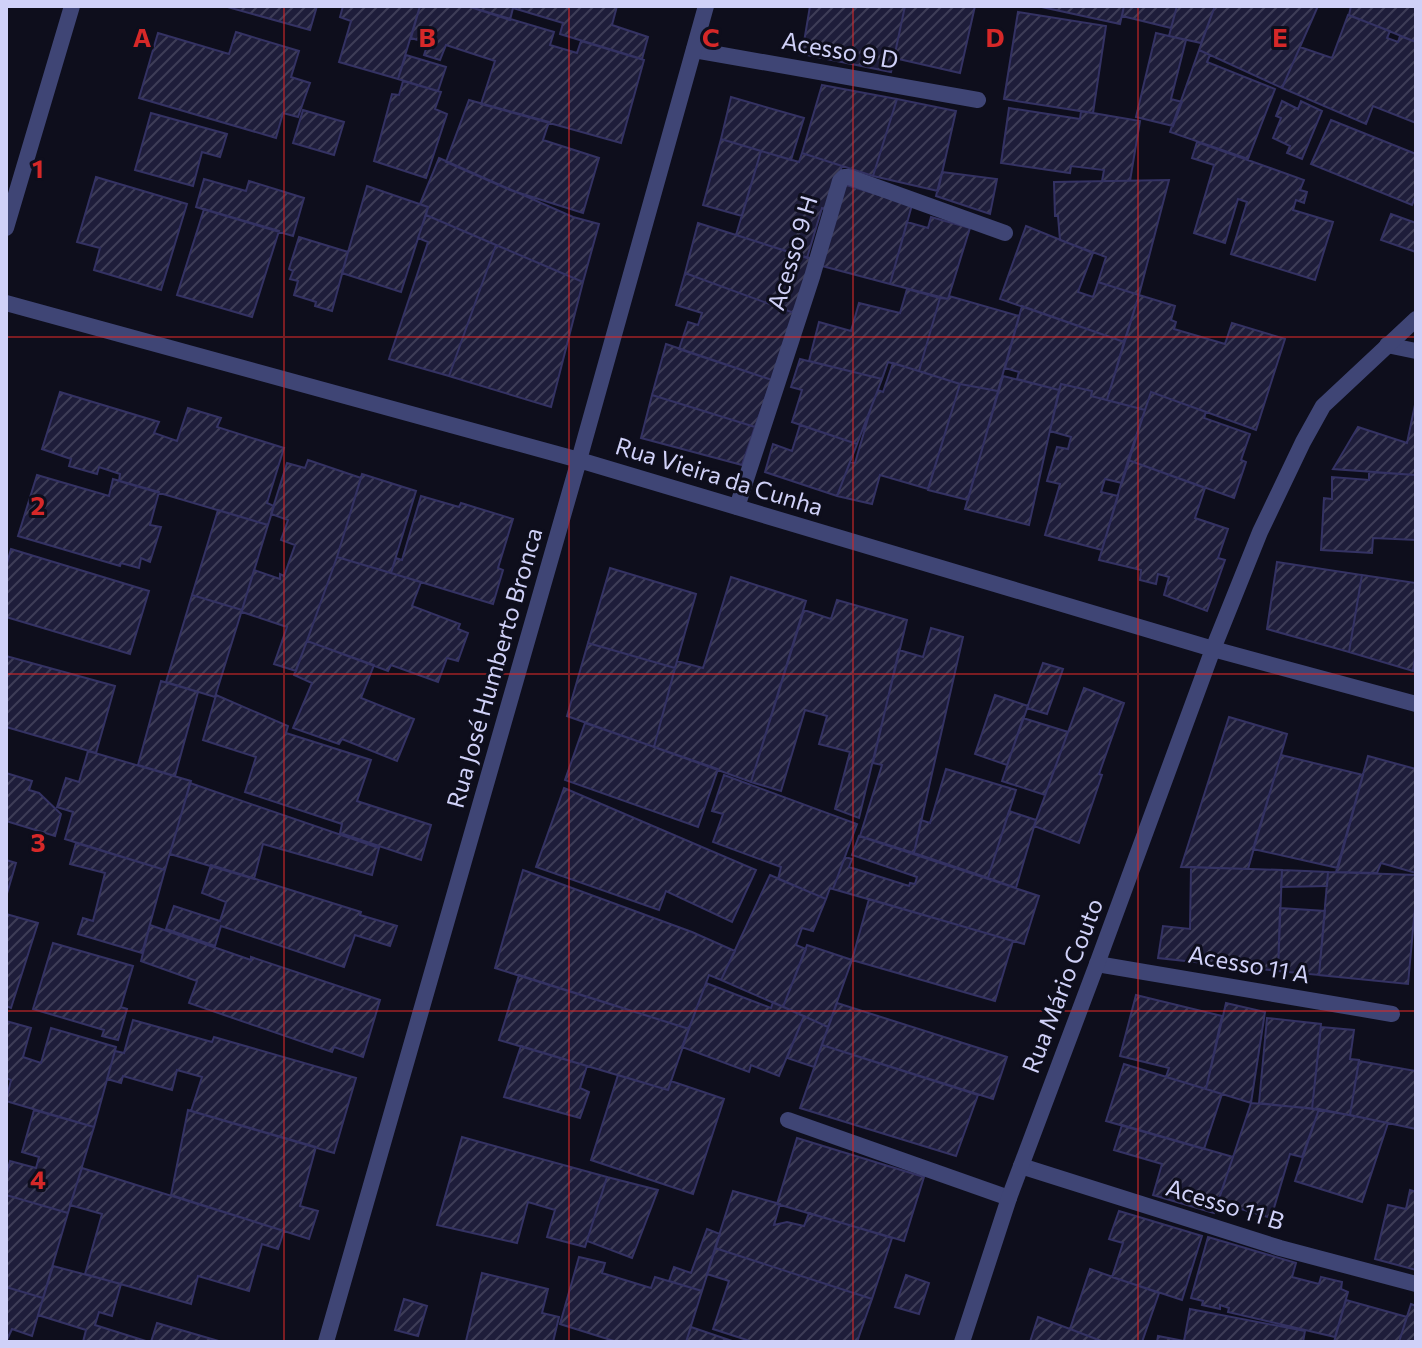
<svg xmlns="http://www.w3.org/2000/svg" width="1422" height="1348" font-family="Commissioner,sans-serif">
<style>
.building{fill:url(#building-hatch);stroke:#343263;stroke-width:2}
.lines{fill:none;stroke-linecap:round;stroke-linejoin:round}
.lane{stroke:#3f4575;stroke-width:16}
.street{stroke:#3f4575;stroke-width:16}
.grid{fill:none;stroke:#d62828;stroke-width:2;stroke-opacity:0.55}
.labels{text-anchor:middle;stroke-width:6;stroke-linejoin:round;paint-order:stroke}
.street-label{font-size:24px;fill:#d0d1f8;stroke:#0e0e1c}
.grid-label{font-size:26px;text-anchor:middle;font-weight:bold;fill:#d62828;stroke:#0e0e1c;stroke-width:6;stroke-linejoin:round;paint-order:stroke}
</style>
<defs>
<pattern id="building-hatch" width="6" height="6" patternUnits="userSpaceOnUse" patternTransform="scale(2)"><rect width="6" height="6" fill="#1e1d3a"/><path d="M-1 1l2-2M0 6l6-6M5 7l2-2" fill="none" stroke="#3e3d57"/></pattern>
</defs>
<rect width="100%" height="100%" fill="#0e0e1c"/>
<!-- building -->
<path class="building" d="M224,6H317L310,30Z
M343,6H420L398,79L339,62L351,21L340,17Z
M420,6H467L554,32L550,45L577,53L581,41L644,60L621,143L481,104L495,61L446,45L440,60L424,55L428,43L411,38Z
M467,6H617L612,25L648,37L642,59L560,34L563,23L513,8L510,20Z
M810,6H905L891,72L802,54Z
M905,6H975L960,73L894,58Z
M1037,6H1124L1120,24Z
M1124,6H1177L1171,28L1122,16Z
M1177,6H1215L1201,43L1169,36Z
M1215,6H1318L1282,88L1199,50Z
M1351,6H1416V42L1349,15Z
M1018,12L1106,26L1093,113L1004,99Z
M1348,15L1390,31L1387,38L1398,42L1400,36L1416,42V123L1373,106L1366,124L1282,88L1300,47L1332,58Z
M236,32L299,51L291,77L310,83L298,117L283,113L276,138L139,98L158,33L229,54Z
M1156,33L1186,40L1171,99L1182,102L1173,126L1136,117Z
M1199,50L1210,55L1207,62L1275,89L1248,159L1170,132Z
M406,55L446,67L438,91L398,79Z
M403,81L441,92L435,109L447,114L426,178L374,161L392,94L399,95Z
M822,85L897,99L873,176L802,153Z
M731,97L804,118L791,160L721,139Z
M897,99L956,111L938,191L873,176Z
M469,100L549,122L543,140L599,158L583,213L510,190L446,162Z
M1282,101L1298,109L1301,101L1322,111L1302,159L1287,153L1290,146L1273,138L1281,118L1276,116Z
M1009,108L1080,119L1081,111L1140,121L1130,181H1102L1104,170L1071,166L1070,173L1001,163Z
M303,110L344,122L334,155L293,143Z
M151,113L227,134L220,157L202,152L193,186L135,170Z
M1331,120L1416,154V195L1412,205L1311,164Z
M721,139L761,151L742,216L703,205Z
M1197,142L1304,180L1300,190L1307,192L1304,203L1296,200L1293,210L1333,222L1315,280L1231,254L1247,202L1238,199L1225,243L1194,233L1214,165L1192,158Z
M761,151L799,162L802,153L842,166L828,210L822,208L807,258L736,235Z
M439,158L573,217L599,224L583,282L426,215L428,207L420,204Z
M942,172L997,179L990,214L936,196Z
M96,177L187,204L161,290L94,270L100,248L77,242Z
M204,179L246,191L249,181L304,198L293,236L196,207Z
M1169,180L1139,295L1098,282L1106,257L1060,240L1058,216H1055L1054,182Z
M843,184L912,205L890,284L822,266Z
M367,186L428,207L401,292L342,273Z
M204,209L279,231L252,317L177,295Z
M1391,214L1416,223V252L1381,240Z
M426,215L496,245L449,376L389,359L428,242L418,238Z
M931,217L970,228L948,299L890,284L907,222L928,228Z
M698,223L812,259L794,313L685,273Z
M1026,226L1093,253L1078,292L1093,297L1098,282L1139,295L1124,342L1000,299Z
M299,237L348,252L332,311L315,306L316,302L294,295L298,281L290,279L293,271L289,269Z
M496,245L583,282L551,407L449,376Z
M685,273L794,313L772,380L679,349L688,322L698,325L702,313L676,305Z
M907,289L940,298L919,371L888,362L882,379L809,361L819,322L851,331L859,303L900,313Z
M1139,295L1175,306L1171,320L1176,322L1174,329L1225,344L1232,323L1285,339L1256,430L1151,392L1145,410L1107,400Z
M949,296L1019,316L998,391L960,384L919,371L940,298L948,299Z
M1022,306L1124,342L1107,400L1091,396L1092,391L1061,384L1059,390L1017,379L1019,372L1005,368Z
M666,344L772,380L755,427L652,395Z
M800,359L882,379L857,444L792,422L802,390L791,387Z
M893,363L960,384L928,489L880,475L872,504L837,496L850,462L855,463L871,408L878,390L883,392Z
M1003,376L1059,390L1029,525L965,509Z
M960,384L998,391L968,500L928,490Z
M1061,384L1092,391L1091,396L1145,410L1122,483L1105,479L1101,492L1118,496L1102,550L1045,535L1060,484L1047,481L1057,447L1068,449L1071,437L1050,431Z
M60,392L159,422L154,433L177,441L188,408L221,418L217,427L284,448L267,503L274,506L268,525L119,481L120,474L99,467L97,474L69,466L71,459L42,449Z
M1151,392L1206,412L1204,418L1250,434L1241,460L1246,462L1234,498L1128,460Z
M652,395L755,427L742,465L641,438Z
M1416,400V475L1333,469L1358,427L1407,443Z
M800,425L857,444L837,496L765,472L773,444L792,451Z
M308,460L361,478L337,557L296,671L274,664L287,627L242,612V610L254,570L280,579V574L284,576L295,545L281,540L288,520L271,514L287,463L305,468Z
M1128,460L1205,488L1195,518L1228,529L1218,558L1225,560L1207,611L1164,595L1169,577L1158,574L1156,584L1140,580L1141,570L1099,560Z
M1369,472L1416,475V540L1373,538L1372,553L1321,550L1324,498L1332,499V477L1369,480Z
M362,474L416,491L391,573L337,557Z
M37,475L109,496L113,479L159,492L150,525L161,527L150,562L141,558L139,568L121,563L120,566L18,536Z
M421,496L459,507L461,503L513,519L498,568L503,570L493,604L391,573L396,558L402,560Z
M218,510L268,525L242,610L192,595Z
M11,549L149,591L130,654L6,617V567Z
M337,557L421,582L412,606L460,624L458,629L468,633L458,661L447,658L438,682L391,665L388,671L307,641Z
M1277,562L1362,575L1349,652L1267,629Z
M610,568L696,594L675,668L588,643Z
M1362,575L1416,583V651L1413,671L1349,652Z
M731,577L806,601L751,782L654,747L677,661L703,668Z
M192,595L242,610L215,697L166,682Z
M837,600L907,620L859,818L835,809L850,752L819,744L827,716L805,710L781,791L751,782L804,610L831,619Z
M931,628L963,637L914,853L860,836L882,765L873,763L899,650L923,657Z
M307,641L374,665L361,698L414,719L397,761L342,739L339,744L293,728L312,683L294,675Z
M588,643L675,668L654,747L567,716Z
M6,656L115,686L96,753L6,727Z
M1043,663L1063,669L1047,714L1027,708Z
M161,681L198,692L175,776L138,765Z
M1084,688L1124,703L1099,774L1102,775L1079,843L1034,826Z
M216,695L288,726L286,733L371,760L357,801L431,825L421,860L340,833L342,824L245,792L256,757L203,740Z
M995,695L1028,706L1007,765L975,754Z
M1229,717L1287,734L1248,869L1181,867Z
M1023,718L1068,732L1045,795L1002,781Z
M585,723L718,769L698,827L565,780Z
M88,751L191,781L165,870L65,839L73,812L57,807L66,778L79,782Z
M1281,755L1363,775L1338,868L1253,849Z
M1368,756L1416,769V873L1381,863L1377,873L1336,872Z
M946,769L1016,790L988,878L914,853L921,820L930,823Z
M6,773L32,781L29,790L39,793L61,814L55,836L6,821Z
M724,775L857,824L833,889L830,888L826,899L778,879L781,867L713,842L723,814L712,811Z
M190,783L379,848L372,875L263,844L254,879L170,854Z
M564,788L756,870L732,922L666,891L659,910L536,867Z
M1009,811L1036,820L1016,888L988,878Z
M859,836L1039,896L1024,944L833,889L845,857L852,859L849,867L909,886L910,883L915,884L917,877L852,855Z
M76,843L165,870L142,953L78,934L83,918L93,921L105,873L70,864Z
M6,860L16,863L6,897Z
M211,865L361,912L360,915L397,926L390,946L355,935L344,967L221,926L215,946L166,929L174,906L220,921L226,902L202,893Z
M1191,867L1282,870L1278,971L1158,958L1163,926L1190,929Z
M523,870L692,932L735,951L721,980L709,975L689,1029L495,968Z
M1282,870L1328,872L1327,886L1281,887Z
M1328,872L1416,875V897L1408,984L1319,975Z
M770,875L826,899L813,931L802,928L796,945L806,949L783,1007L721,980Z
M869,899L1013,941L995,1001L852,960Z
M1280,908L1325,911L1319,975L1278,971Z
M6,914L38,923L11,1008L6,1006Z
M150,925L251,960V957L380,1000L363,1057L334,1047L332,1052L189,1003L197,981L141,961Z
M53,943L133,966L121,1007L127,1009L118,1040L102,1036L104,1030L33,1009Z
M807,945L852,960L828,1027L783,1007Z
M519,975L689,1029L668,1090L499,1040Z
M706,983L771,1008L773,1002L804,1016L779,1076L751,1065L749,1072L682,1047Z
M1136,995L1222,1016L1206,1089L1166,1077L1169,1068L1120,1056Z
M837,1003L1007,1057L993,1099L822,1045Z
M1226,1003L1265,1012L1251,1103L1206,1089Z
M804,1016L828,1027L814,1067L787,1058Z
M1267,1018L1321,1024L1312,1109L1259,1103Z
M133,1020L212,1042L214,1037L356,1078L334,1153L191,1111L202,1077L177,1070L172,1090L123,1076L121,1083L107,1079L115,1051L124,1053Z
M6,1021L31,1028L23,1057L41,1063L51,1028L116,1047L94,1127L6,1101L11,1080L6,1078Z
M1321,1027L1354,1030L1350,1059L1359,1060L1350,1115L1312,1109Z
M822,1045L978,1095L956,1156L800,1108Z
M521,1046L587,1066L580,1088L589,1092L580,1118L504,1097Z
M1359,1061L1416,1071V1129L1350,1115Z
M1124,1064L1222,1094L1204,1149L1106,1121Z
M618,1075L668,1090L671,1081L724,1099L693,1194L591,1160Z
M1251,1103L1319,1109L1302,1157L1290,1154L1271,1218L1218,1202Z
M1319,1109L1388,1123L1362,1202L1295,1181Z
M34,1110L94,1127L68,1213L6,1195V1177L10,1161L36,1168L39,1157L22,1152Z
M188,1110L316,1147L300,1206L318,1211L309,1239L171,1195Z
M1122,1125L1233,1157L1214,1213L1153,1195L1162,1164L1114,1150Z
M462,1137L607,1177L585,1247L547,1237L555,1210L528,1202L517,1243L437,1225Z
M797,1138L924,1177L904,1241L777,1204Z
M82,1168L284,1231L278,1249L262,1244L249,1291L198,1276L191,1304L85,1274L102,1214L70,1205Z
M607,1177L658,1190L632,1258L587,1241Z
M1410,1190L1416,1192V1270L1375,1259L1388,1205L1406,1209Z
M733,1191L780,1204L774,1225L787,1222L804,1226L809,1213L892,1238L872,1299L715,1248Z
M6,1195L68,1213L43,1298L6,1287Z
M1119,1211L1202,1236L1182,1300L1112,1277L1123,1243L1109,1239Z
M707,1229L720,1234L702,1291L669,1281L674,1267L691,1273Z
M1208,1237L1296,1263L1292,1277L1319,1284L1321,1277L1342,1282L1341,1289L1348,1292L1335,1337L1228,1312L1229,1308L1220,1305V1309L1202,1305L1203,1301L1191,1298Z
M715,1248L872,1299L857,1342H753L713,1329L729,1281L707,1274Z
M579,1257L605,1263L602,1273L651,1288L655,1277L702,1291L686,1342H617L560,1324Z
M53,1266L121,1284L112,1316L99,1312L95,1325L149,1342H83L86,1330L38,1315Z
M1090,1269L1159,1293L1142,1342H1104L1070,1329Z
M482,1273L548,1289L542,1313L559,1317L553,1342L466,1341Z
M906,1275L929,1283L919,1314L895,1307Z
M6,1287L43,1298L32,1336L12,1329L6,1342Z
M404,1299L427,1306L418,1336L395,1330Z
M1346,1300L1407,1317L1399,1342H1334Z
M1411,1304L1416,1306V1342H1399Z
M1190,1309L1305,1331L1303,1342H1157L1158,1336L1184,1341Z
M1038,1317L1070,1329L1104,1342H1030Z
M157,1323L222,1342H151Z
M691,1327L735,1342H686Z"/>
<g class="lines">
<!-- lane -->
<path class="lane" d="M694,50L978,100
M1387,345L1416,351
M737,507L812,277L840,181L844,177H849L1005,233
M1097,964L1392,1014
M788,1120L1009,1198
M1021,1166L1280,1248L1416,1284"/>
<!-- street -->
<path class="street" d="M6,228L72,6
M6,303L579,460L1213,649L1416,704
M326,1342L579,460L706,6
M962,1342L1009,1198L1097,964L1213,649L1260,532L1303,442L1323,406L1416,319"/>
</g>
<!-- grid -->
<path class="grid" d="M284,6V1342M569,6V1342M853,6V1342M1138,6V1342M6,337H1416M6,674H1416M6,1011H1416"/>
<g class="labels">
<!-- street labels -->
<g class="street-label">
<text transform="translate(840 51) rotate(10)" y="8">Acesso 9 D</text>
<text transform="translate(793 253) rotate(-73)" y="8">Acesso 9 H</text>
<text transform="translate(719 477) rotate(17)" y="8">Rua Vieira da Cunha</text>
<text transform="translate(495 668) rotate(-74)" y="8">Rua José Humberto Bronca</text>
<text transform="translate(1249 965) rotate(10)" y="8">Acesso 11 A</text>
<text transform="translate(1063 986) rotate(-69)" y="8">Rua Mário Couto</text>
<text transform="translate(1225 1205) rotate(17)" y="8">Acesso 11 B</text>
</g>
</g>
<g class="grid-label">
<text x="142" y="47">A</text>
<text x="427" y="47">B</text>
<text x="711" y="47">C</text>
<text x="995" y="47">D</text>
<text x="1280" y="47">E</text>
<text x="38" y="178">1</text>
<text x="38" y="515">2</text>
<text x="38" y="852">3</text>
<text x="38" y="1189">4</text>
</g>
<!-- border -->
<rect width="1422" height="1348" fill="none" stroke="#d0d1f8" stroke-width="16"/>
</svg>
